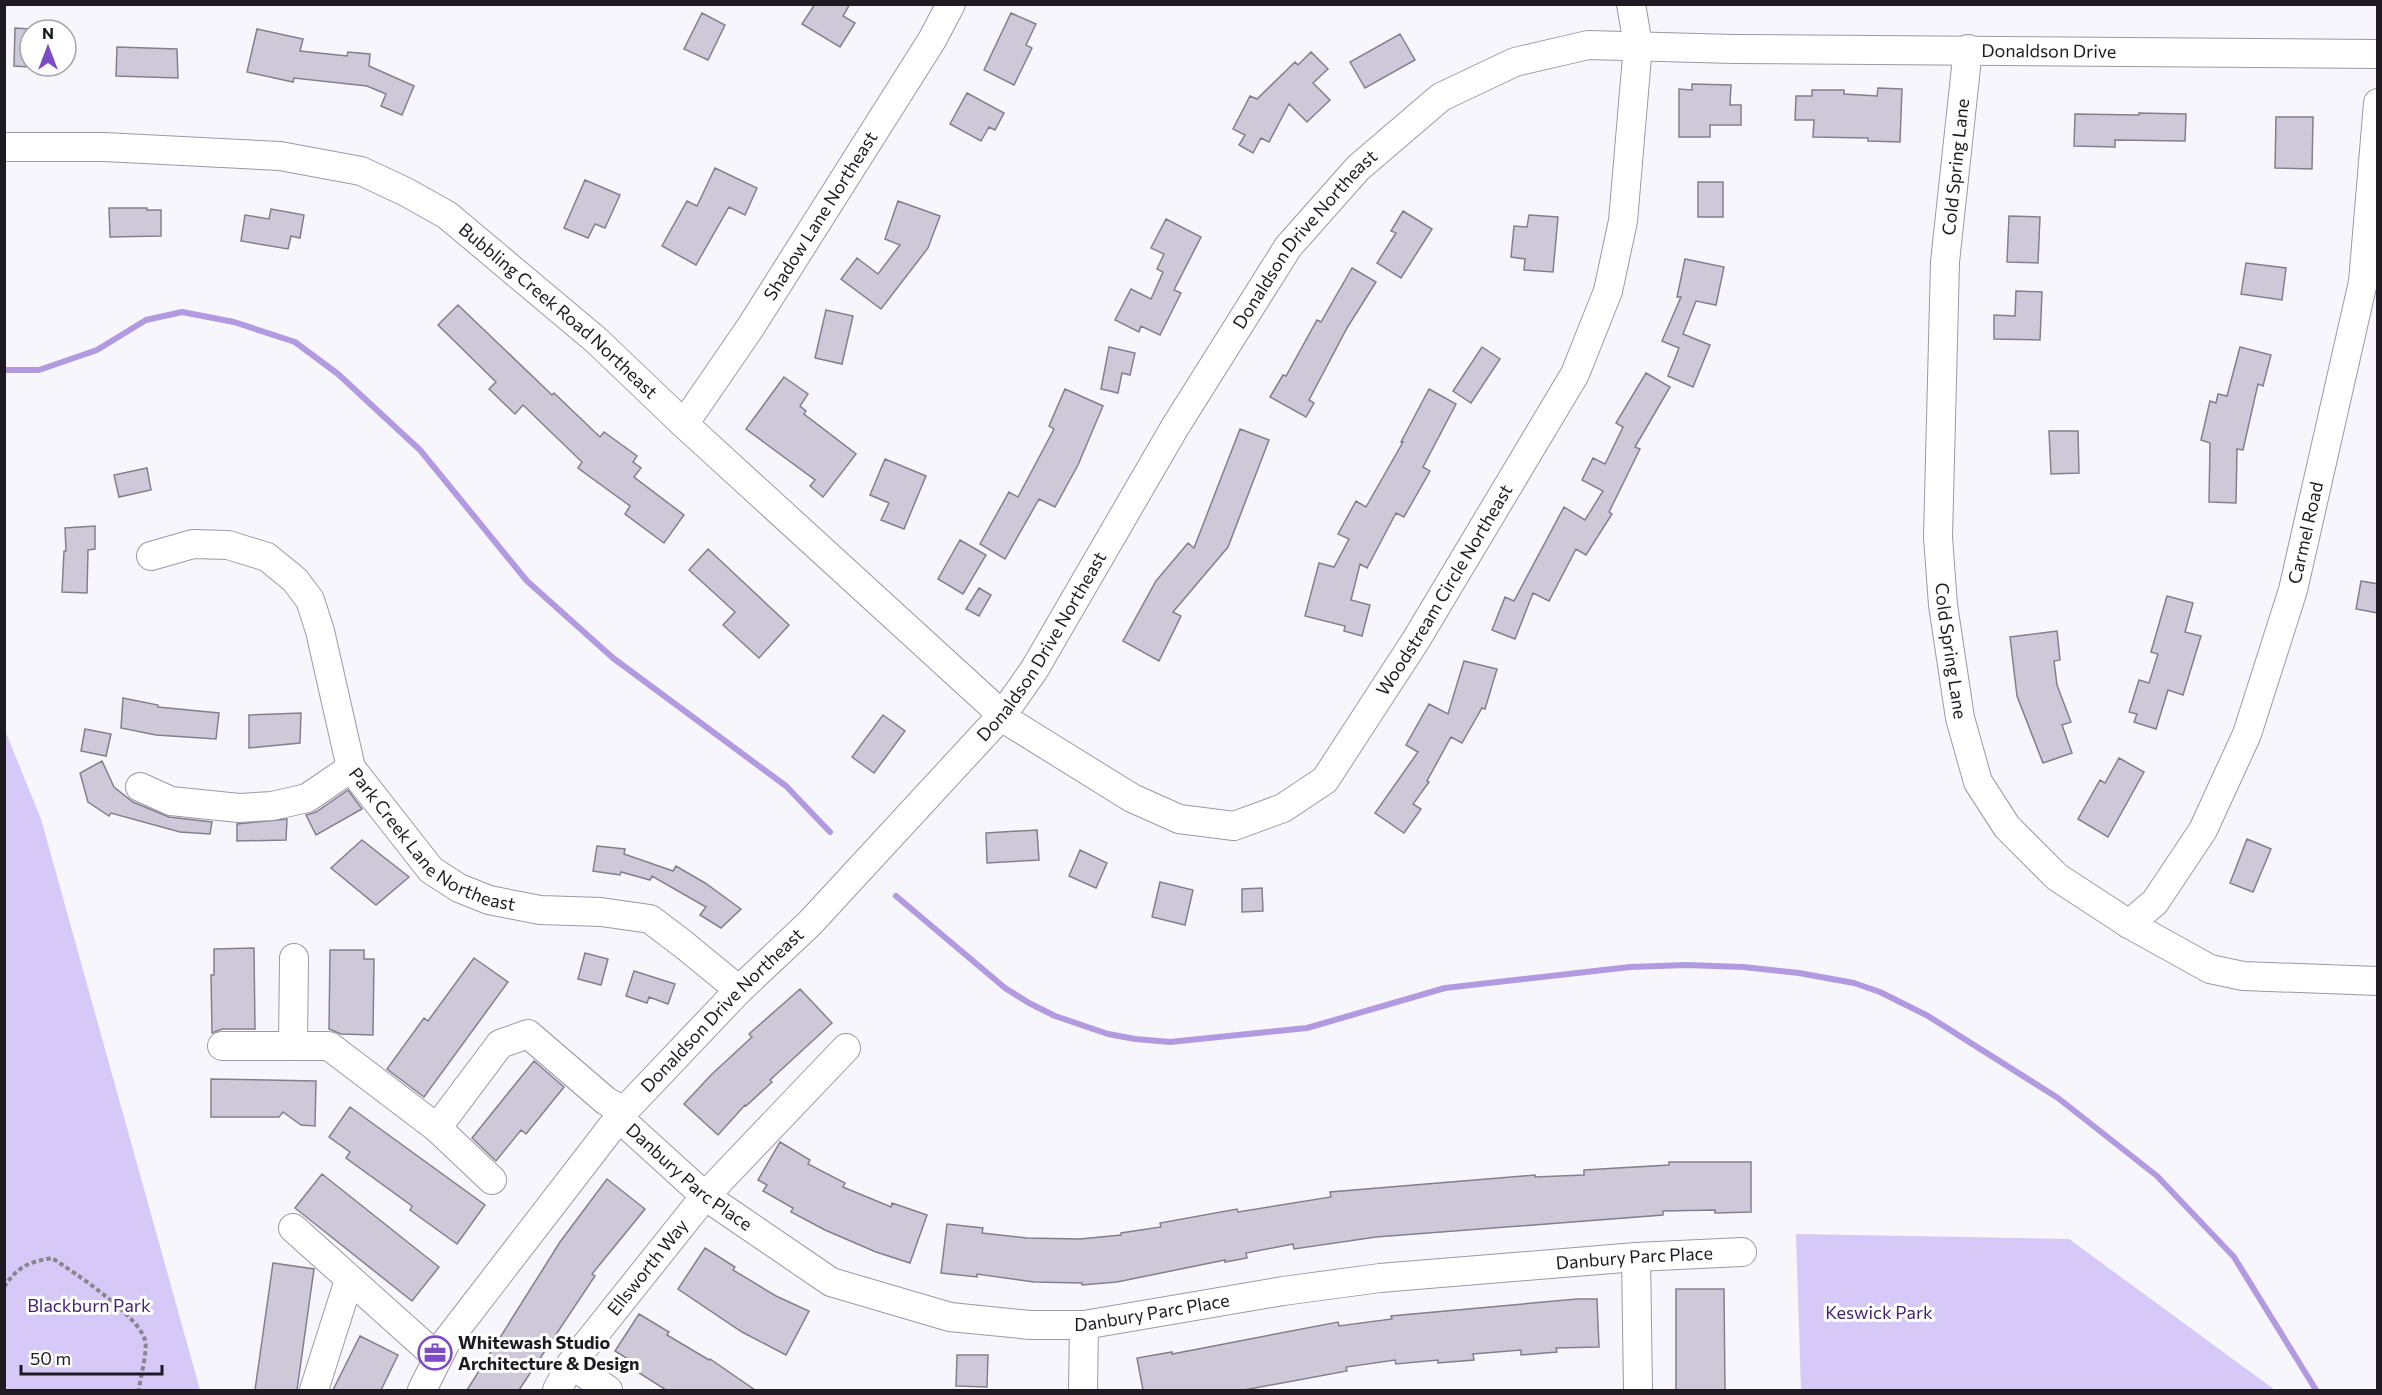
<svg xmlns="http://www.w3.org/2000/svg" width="2382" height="1395" font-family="Commissioner,sans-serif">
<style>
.green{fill:#d7c9f7}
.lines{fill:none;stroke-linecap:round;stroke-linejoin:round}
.stream{stroke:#b29ae1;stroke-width:6}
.building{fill:#cec9d9;stroke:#837f8e;stroke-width:1.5}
.minor-casing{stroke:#9c98a7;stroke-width:30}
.path{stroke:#88868d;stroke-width:4;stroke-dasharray:4.5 3;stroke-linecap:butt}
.minor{stroke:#fff;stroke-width:28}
.labels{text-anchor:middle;stroke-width:6;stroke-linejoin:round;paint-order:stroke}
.street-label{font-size:18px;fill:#1d1b21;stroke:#fff}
.park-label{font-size:18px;fill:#452173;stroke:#fff}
.poi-label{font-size:18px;font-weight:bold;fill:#1d1b21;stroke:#fff;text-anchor:start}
</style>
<rect width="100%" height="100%" fill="#f8f6fd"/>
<!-- green -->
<path class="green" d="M4,728L41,819L200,1390H5Z
M1796,1234L2069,1239L2275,1390H1801Z"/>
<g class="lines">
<!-- stream -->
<path class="stream" d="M4,370H39L97,350L146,320L182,312L234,322L295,342L338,374L420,450L527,581L613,658L786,786L830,832
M896,896L1005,988L1029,1003L1055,1016L1108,1034L1135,1039L1170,1042L1307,1028L1445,988L1630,967L1686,965L1743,967L1799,973L1854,983L1880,992L1928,1016L2058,1098L2157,1176L2234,1257L2316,1390"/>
</g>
<!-- building -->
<path class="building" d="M815,4H850L843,16L855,23L840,47L802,24Z
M702,13L725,25L708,60L684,49Z
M1011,13L1036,24L1026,45L1032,48L1014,85L984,70Z
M15,28L30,29V67L14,66Z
M257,29L303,39L300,51L347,56L348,52L370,54L369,66L414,86L402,115L381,106L386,94L367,86L294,78L293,82L247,72Z
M1400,34L1415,60L1365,88L1350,62Z
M117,47L177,49L178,78L116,76Z
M1311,52L1328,69L1313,83L1330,100L1307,122L1289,104L1269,142L1261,138L1253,153L1239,145L1245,135L1233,129L1250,96L1257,99L1295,62L1298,65Z
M1692,84L1731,85L1730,105H1741V125H1710V137H1679V89L1692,90Z
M1878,88L1902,89L1900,142L1868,141V138L1813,137L1814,120H1795L1796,96H1812V90H1844V94L1877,96Z
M967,93L1004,113L995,130L989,127L981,141L950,124Z
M2139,113L2186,114L2185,141L2115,140V147L2074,146L2075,114L2139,115Z
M2276,117H2313L2312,169L2275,168Z
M715,168L757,188L745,215L729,207L696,265L662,246L687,201L697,206Z
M585,180L620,195L605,228L595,224L588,238L564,228Z
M1698,182H1723V217H1698Z
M898,201L940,216L928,248L881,309L841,279L857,258L878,274L900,245L885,239Z
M109,208H147V210H161V236L110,237Z
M271,209L304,215L300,238L291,236L288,249L241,241L245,215L269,219Z
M1403,211L1432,229L1401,278L1377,263L1396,233L1391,231Z
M1529,215L1558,217L1553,272L1524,270L1525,259L1511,257L1514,226L1527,227Z
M2009,216L2040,217L2038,263L2007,262Z
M1166,219L1201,237L1174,290L1181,293L1160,335L1141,326L1139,332L1115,320L1131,289L1151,299L1163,272L1157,269L1164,254L1151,248Z
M1685,259L1724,267L1716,305L1696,301L1683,334L1710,345L1693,387L1668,376L1679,348L1662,341L1681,297H1677Z
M2246,263L2286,268L2282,300L2241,294Z
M1352,268L1376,282L1347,328L1309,400L1314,403L1306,417L1270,397L1283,375L1286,376L1317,320L1321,322Z
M2016,291L2042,292L2040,340L1994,339V315L2015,316Z
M458,305L552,395L554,393L600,437L604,432L637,456L633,462L641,468L634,477L684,515L664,543L625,514L630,506L578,468L582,462L523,405L515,414L489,389L496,382L438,325Z
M826,310L853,316L842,364L815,358Z
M1109,347L1135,353L1130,375L1122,373L1118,393L1101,389Z
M1482,347L1500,359L1471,403L1453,391Z
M2240,347L2271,355L2263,386L2258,384L2243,450L2237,449L2236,503L2209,502L2210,443L2201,440L2210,401L2216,403L2218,394L2227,396Z
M1646,373L1670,387L1635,447L1640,449L1609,512L1612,514L1586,555L1576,549L1549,601L1533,593L1515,639L1492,630L1505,597L1514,601L1564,507L1585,520L1603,491L1582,480L1593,458L1605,464L1623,427L1616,423Z
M784,377L808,394L800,406L806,411L804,414L856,454L823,497L810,486L815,480L746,429Z
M1065,389L1103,406L1078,465L1055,507L1039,499L1005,559L980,544L1009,492L1018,497L1054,429L1049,426Z
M1429,389L1456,404L1423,467L1430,471L1404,517L1396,513L1367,568L1360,564L1351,600L1370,605L1362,636L1344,631L1345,626L1305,616L1319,563L1334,567L1349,539L1338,534L1356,501L1366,507L1403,442H1401Z
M1240,429L1269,440L1228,547L1173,612L1181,616L1159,661L1123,641L1156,581L1188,543L1194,548Z
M2049,431H2078L2079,473L2051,474Z
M885,459L926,476L904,529L881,520L889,503L870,495Z
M147,468L151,490L119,497L114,475Z
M95,526V549L88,550L87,593L62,592L64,551H66L65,528Z
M960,540L986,555L963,594L938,579Z
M708,549L789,625L759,658L723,625L735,612L689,570Z
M2361,581L2378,584V613L2356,609Z
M979,588L991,595L979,616L966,609Z
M2167,596L2193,603L2185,632L2201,636L2183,695L2168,690L2156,729L2134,722L2137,714L2129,712L2139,680L2149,683L2158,654L2151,652Z
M2057,631L2060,660L2054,661L2057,685L2071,722L2062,725L2072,753L2043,763L2017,696L2010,637Z
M1464,661L1497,669L1485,709L1482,708L1462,743L1451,737L1427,781L1429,782L1413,804L1421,809L1404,833L1375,813L1418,752L1406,745L1429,704L1448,714Z
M123,698L158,705V707L219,713L216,739L156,735L121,728Z
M301,713L300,743L249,748V715Z
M883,715L905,731L874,773L852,757Z
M85,729L111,734L106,756L81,751Z
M2119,758L2144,772L2108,837L2078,819L2100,780L2105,783Z
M102,761L114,787L133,802L169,817L212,822L210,834L180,832L111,813L109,816L88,802L80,773Z
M348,790L362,809L316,835L306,815L316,812Z
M287,819L286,840L237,841V824Z
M1037,830L1039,860L987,863L986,833Z
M2247,839L2271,849L2253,892L2230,883Z
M362,840L409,877L376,905L331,868Z
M597,846L625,849L624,854L673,871L676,866L705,883L741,909L721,928L700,915L706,907L652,876L650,880L621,872L620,875L593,871Z
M1080,850L1107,863L1096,888L1069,876Z
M1160,882L1193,890L1185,925L1152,917Z
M1262,888L1263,911L1242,912V889Z
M254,948L255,1029H222L212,1033L211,975H214V949Z
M330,950H364V959H374L373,1035L341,1034L329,1029Z
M585,953L608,959L601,985L578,979Z
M474,958L508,982L424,1097L387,1069L424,1018L428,1021Z
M634,971L675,984L668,1004L649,997L647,1003L626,996Z
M800,989L832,1023L770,1080L772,1082L746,1106L745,1105L718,1135L684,1104L711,1075L752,1037L749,1034Z
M534,1061L564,1087L526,1134L521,1130L496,1161L472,1138Z
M211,1079L316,1081L315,1126L301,1125L283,1112L279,1117H211Z
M350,1107L485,1205L457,1244L410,1210L412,1206L346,1158L350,1152L329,1137Z
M780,1142L810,1160L808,1164L845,1183L843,1187L891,1207L892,1203L927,1215L910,1263L876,1252L825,1230L791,1212L793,1208L763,1191L767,1185L758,1180Z
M1669,1162H1751V1212L1715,1213V1210L1663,1211V1215L1376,1237L1294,1249L1293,1244L1246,1253L1247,1258L1225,1262V1260L1117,1282L1082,1285V1283L1034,1282L977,1274V1277L941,1273L947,1224L983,1228L982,1233L1027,1238L1080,1239L1121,1235V1233L1161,1227L1160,1223L1237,1209L1238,1212L1331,1197L1330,1192L1535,1175V1177L1584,1175V1170L1669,1165Z
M322,1174L439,1267L412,1301L295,1208Z
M607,1179L645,1209L592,1274L595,1276L519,1390H467L560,1242Z
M705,1248L735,1267L733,1270L776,1296L809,1311L786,1355L742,1332L678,1289Z
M273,1263L314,1269L297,1390H255Z
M1676,1289H1724L1725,1390H1676Z
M1577,1299H1597L1599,1347L1556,1348L1557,1352L1521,1355V1350L1473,1354L1474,1360L1438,1363V1360L1396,1364L1395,1360L1346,1367L1347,1371L1244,1390H1143L1137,1358L1172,1352V1354L1338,1322L1339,1326L1392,1319L1391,1316Z
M639,1314L669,1332L667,1335L709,1360L710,1359L755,1390H666L625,1364L628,1359L615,1351Z
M360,1336L398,1355L381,1390H333Z
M957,1355H988L987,1387L956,1386Z"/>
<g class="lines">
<defs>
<g id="minor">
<path id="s1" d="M1968,49L1945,262L1938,537L1943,605L1960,718L1978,782L2007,827L2057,877L2129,924L2210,969L2243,976L2378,981"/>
<path id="s2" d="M4,147H104L280,156L361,171L406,192L447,215L596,340L684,424L1011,723L1132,798L1179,819L1234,826L1283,808L1325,780L1416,640L1575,374L1608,291L1623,221L1638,45L1631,4"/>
<path id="s3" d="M684,424L750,328L932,40L951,4"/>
<path id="s4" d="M151,556L193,544L228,545L267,557L295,580L310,600L320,631L351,768L431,870L459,888L489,900L540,910L601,912L650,919L683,944L739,990"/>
<path d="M140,787L171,801L239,808L272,806L307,798L351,768"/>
<path id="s5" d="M2129,924L2155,902L2203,830L2247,734L2293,590L2363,282L2378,103"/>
<path d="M222,1046H329L437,1128L500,1044L528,1034L606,1101L624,1111"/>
<path d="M293,1046L294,958"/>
<path id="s6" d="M619,1118L705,1196L831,1282L950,1317L1030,1325H1084L1283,1291L1380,1278L1636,1257L1742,1252"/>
<path d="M437,1128L492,1180"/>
<path d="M293,1228L438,1358"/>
<path d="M1636,1257L1638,1390"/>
<path d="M571,1364L608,1390"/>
<path d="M314,1390L349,1280"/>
<path id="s7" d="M422,1390L446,1342L624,1111L739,990L810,923L1003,714L1034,670L1175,427L1288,247L1358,168L1441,97L1515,62L1588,45L1734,49L2378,54"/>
<path id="s8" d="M557,1390L571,1364L705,1196L846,1048"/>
<path d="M1083,1390L1084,1325"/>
</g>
</defs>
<!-- minor casing -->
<use href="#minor" class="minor-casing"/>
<!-- path -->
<path class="path" d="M4,1287C18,1266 29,1262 52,1258C75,1273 138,1315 145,1340C148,1351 140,1378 139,1390"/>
<!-- minor -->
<use href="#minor" class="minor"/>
</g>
<!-- icons -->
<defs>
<symbol id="office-ring" viewBox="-11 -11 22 22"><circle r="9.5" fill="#fff" stroke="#7d4bc3" stroke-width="1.5"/><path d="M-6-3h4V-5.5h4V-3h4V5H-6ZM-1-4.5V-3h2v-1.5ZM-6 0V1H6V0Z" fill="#7d4bc3"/></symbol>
</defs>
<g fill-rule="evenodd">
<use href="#office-ring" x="416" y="1334" width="38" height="38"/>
</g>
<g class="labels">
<!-- street labels -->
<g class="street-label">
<text dy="6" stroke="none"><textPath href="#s7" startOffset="2274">Donaldson Drive</textPath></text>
<text transform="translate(1956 167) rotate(-84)" y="6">Cold Spring Lane</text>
<text dy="6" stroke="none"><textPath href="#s3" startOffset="249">Shadow Lane Northeast</textPath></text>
<text dy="6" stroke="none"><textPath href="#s7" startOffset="1458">Donaldson Drive Northeast</textPath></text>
<text dy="6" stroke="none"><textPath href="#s2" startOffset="602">Bubbling Creek Road Northeast</textPath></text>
<text dy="6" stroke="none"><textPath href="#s5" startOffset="436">Carmel Road</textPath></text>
<text dy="6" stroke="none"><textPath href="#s2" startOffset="1791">Woodstream Circle Northeast</textPath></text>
<text dy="6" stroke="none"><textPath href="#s7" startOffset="972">Donaldson Drive Northeast</textPath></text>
<text dy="6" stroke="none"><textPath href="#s1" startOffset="604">Cold Spring Lane</textPath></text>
<text dy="6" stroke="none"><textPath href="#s4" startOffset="466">Park Creek Lane Northeast</textPath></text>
<text dy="6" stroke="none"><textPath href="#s7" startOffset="486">Donaldson Drive Northeast</textPath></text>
<text dy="6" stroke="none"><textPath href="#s6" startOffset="92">Danbury Parc Place</textPath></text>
<text dy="6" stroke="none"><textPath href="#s6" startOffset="1082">Danbury Parc Place</textPath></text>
<text dy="6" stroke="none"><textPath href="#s8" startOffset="153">Ellsworth Way</textPath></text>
<text dy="6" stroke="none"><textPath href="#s6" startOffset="596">Danbury Parc Place</textPath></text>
</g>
<!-- park labels -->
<g class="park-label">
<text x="89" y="1312">Blackburn Park</text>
<text x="1879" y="1319">Keswick Park</text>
</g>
<!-- poi labels -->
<g class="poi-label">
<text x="458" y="1349">Whitewash Studio<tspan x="458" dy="21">Architecture &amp; Design</tspan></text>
</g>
</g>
<!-- border -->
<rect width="2382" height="1395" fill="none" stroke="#1d1b21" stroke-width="12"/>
<!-- north arrow -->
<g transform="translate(48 48)"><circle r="28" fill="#ffffff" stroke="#a5a4a6" stroke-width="1.5"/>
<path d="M0-4.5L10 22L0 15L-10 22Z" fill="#7d4bc3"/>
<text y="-9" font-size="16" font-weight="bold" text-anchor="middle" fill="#1d1b21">N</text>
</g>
<!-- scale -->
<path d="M21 1365v9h141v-9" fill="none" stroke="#1d1b21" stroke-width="3"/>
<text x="30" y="1365" font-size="18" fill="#1d1b21" stroke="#ffffff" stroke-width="4.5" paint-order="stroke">50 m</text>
</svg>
